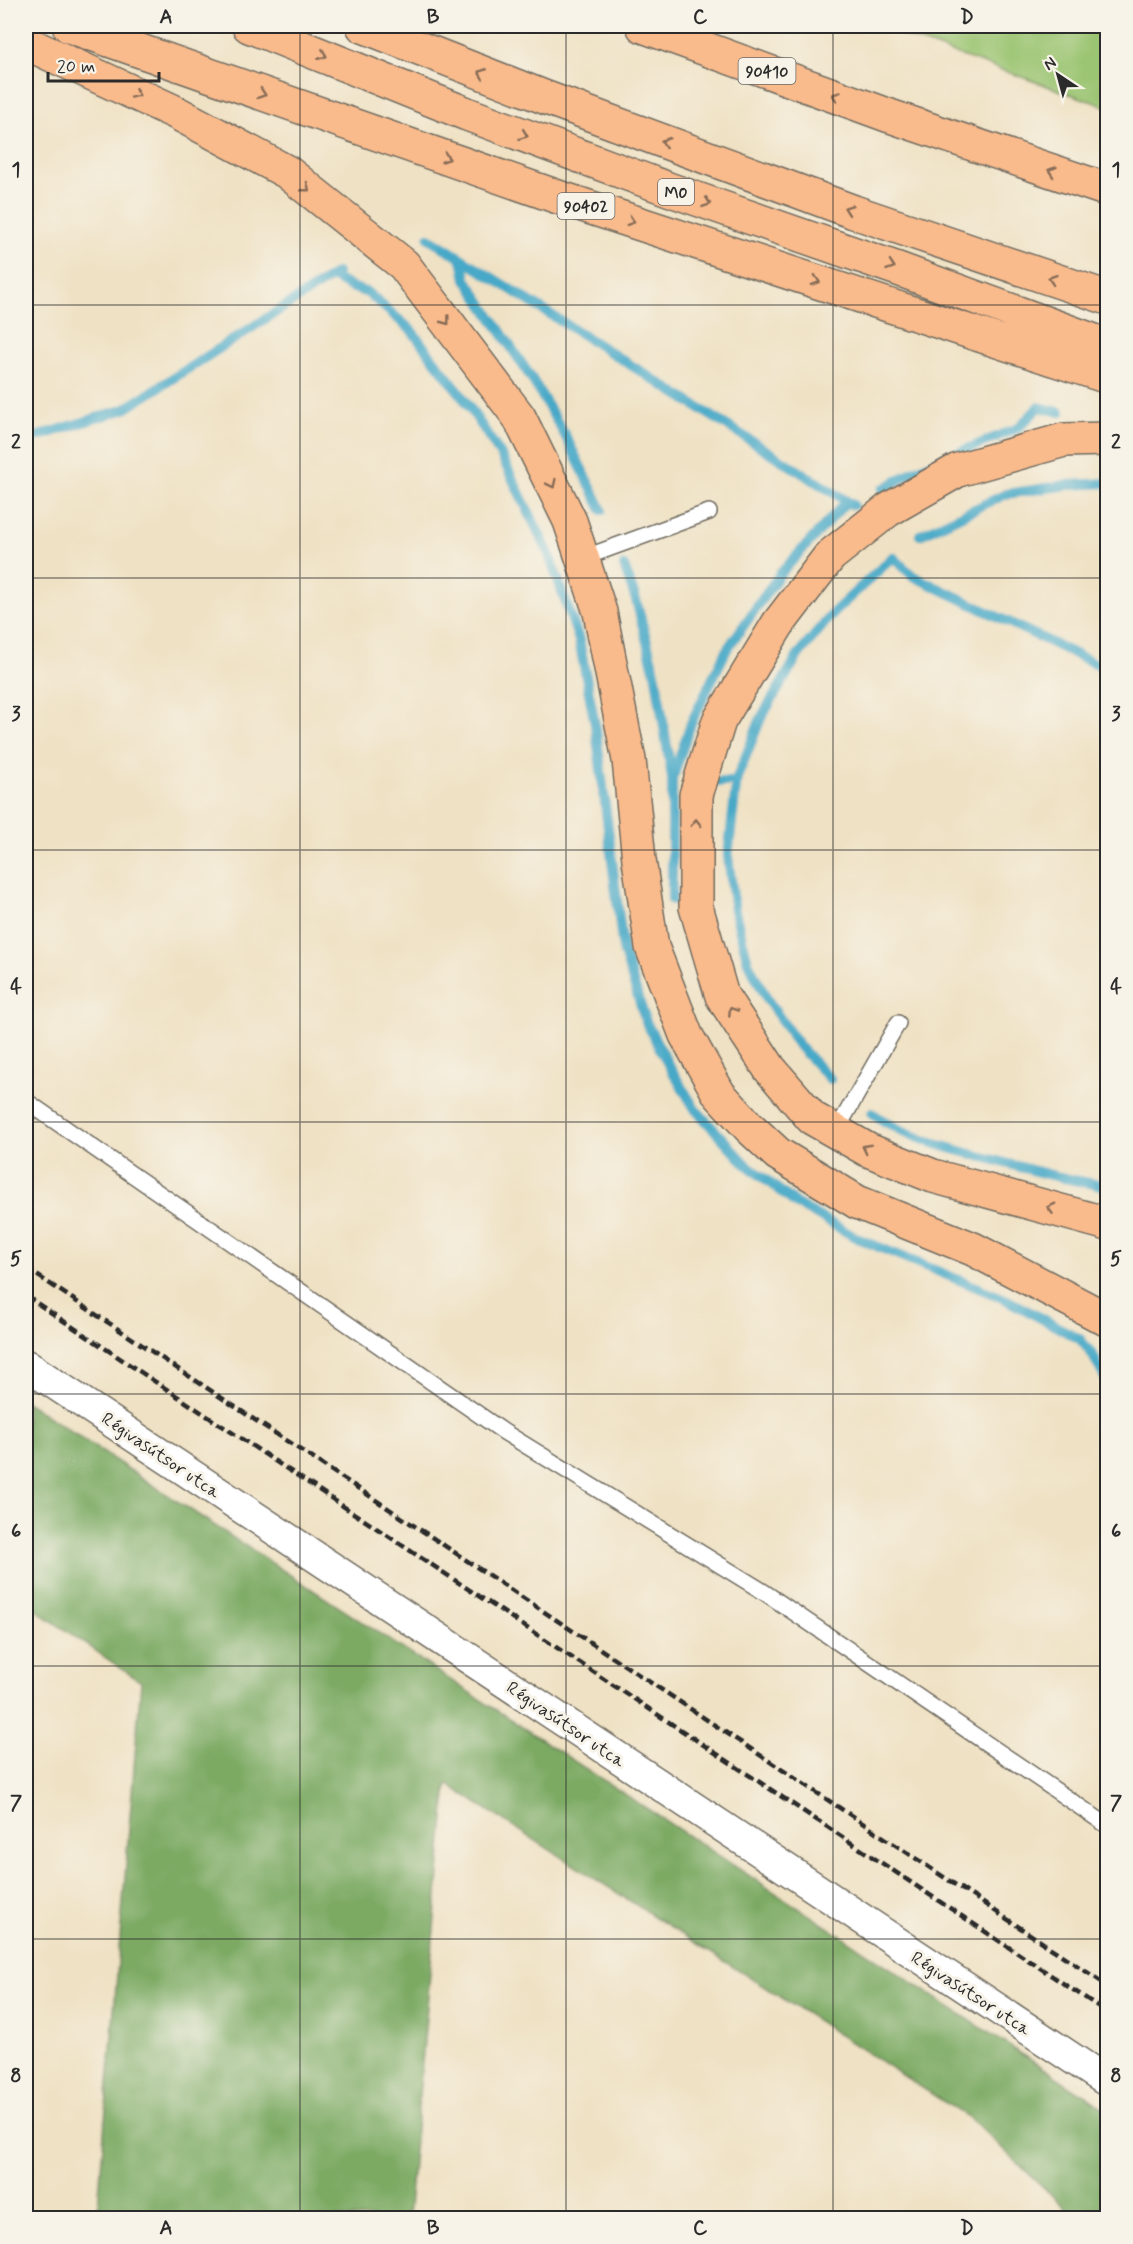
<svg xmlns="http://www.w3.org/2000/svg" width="1133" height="2244" font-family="Mynerve,sans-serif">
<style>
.green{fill:#9bc572;stroke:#63784e;stroke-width:1.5}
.forest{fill:#7caa64;stroke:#546a48;stroke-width:1.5}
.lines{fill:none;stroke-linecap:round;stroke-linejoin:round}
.stream{stroke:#47a9c7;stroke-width:10}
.lane-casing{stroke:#706b60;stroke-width:18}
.street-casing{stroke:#706b60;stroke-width:33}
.highway-casing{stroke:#706b60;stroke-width:36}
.lane{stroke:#fff;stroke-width:15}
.street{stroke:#fff;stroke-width:30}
.highway{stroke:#fabb8c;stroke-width:33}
.rail{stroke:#2b2b2b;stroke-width:4.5;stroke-dasharray:9 4.5;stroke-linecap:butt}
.oneway{stroke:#886c57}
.grid{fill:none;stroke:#2b2b2b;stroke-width:1.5;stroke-opacity:0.55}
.labels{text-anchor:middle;stroke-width:6;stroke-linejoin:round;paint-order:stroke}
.shield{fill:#f7f3e8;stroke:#686764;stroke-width:1.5}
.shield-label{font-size:16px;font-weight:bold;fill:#2b2b2b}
.street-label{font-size:18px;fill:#2b2b2b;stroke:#f7f3e8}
.neatline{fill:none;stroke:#2b2b2b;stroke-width:2}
.grid-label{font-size:20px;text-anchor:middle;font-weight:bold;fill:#2b2b2b}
</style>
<rect width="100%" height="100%" fill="#f7f3e8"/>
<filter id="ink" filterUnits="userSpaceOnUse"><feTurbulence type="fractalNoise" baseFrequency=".0167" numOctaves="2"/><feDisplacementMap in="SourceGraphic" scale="12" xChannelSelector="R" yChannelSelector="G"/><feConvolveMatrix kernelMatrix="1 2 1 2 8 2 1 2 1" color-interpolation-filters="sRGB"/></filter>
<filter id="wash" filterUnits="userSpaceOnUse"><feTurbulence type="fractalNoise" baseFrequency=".008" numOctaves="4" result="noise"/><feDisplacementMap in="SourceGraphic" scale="24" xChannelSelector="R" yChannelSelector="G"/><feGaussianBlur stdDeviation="1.35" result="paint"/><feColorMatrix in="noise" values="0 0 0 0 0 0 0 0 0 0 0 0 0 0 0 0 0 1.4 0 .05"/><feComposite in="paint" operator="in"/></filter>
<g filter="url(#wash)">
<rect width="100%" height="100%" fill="#efe1c3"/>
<!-- green -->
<path class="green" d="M876,26H1107V107Z"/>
<!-- forest -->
<path class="forest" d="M26,1402L1107,2110V2218H1076L971,2119L447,1784L408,2218H97L141,1682L26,1603Z"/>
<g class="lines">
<!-- stream -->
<path class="stream" d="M429,238L853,505
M462,259L466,279L532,379L566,437L602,510
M332,277L351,287L368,293L411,330L462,396L501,455L548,552L579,640L596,730L623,950L646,1022L668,1064L695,1109L746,1164L795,1203L857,1238L1005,1299L1080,1339L1092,1354L1108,1383
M26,440L125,409L337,273
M883,489L916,470L1018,428L1039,407L1060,412
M920,535L1006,494L1067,485L1108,483
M624,566L636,600L656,677L672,778V900
M674,774L691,723L726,651L779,575L847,501
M720,782H737
M830,1079L799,1046L767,999L748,962L735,912L728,856L737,778L761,718L799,654L834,612L893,557L913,576L1108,670
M872,1113C908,1139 945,1147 987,1158C1027,1169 1066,1180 1108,1186"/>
</g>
</g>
<g filter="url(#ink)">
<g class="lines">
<defs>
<path id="lane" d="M583,558L709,512
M26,1101L504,1432L764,1592L1108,1826
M836,1131L898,1023"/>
<path id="street" d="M26,1365L1108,2082"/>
<path id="highway" d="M69,26L558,197L1108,377
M249,26L467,114L671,190L898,269L1108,346
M363,26L544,97L854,212L1108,298
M643,26L890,116L1108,190
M26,43L175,112L287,172L404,265L519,417L570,521L600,612L629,760L639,860L652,947L686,1035L719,1094L749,1127L778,1154L857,1202L973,1249L1108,1320
M1108,439L1064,440L958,470L888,510L830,556L778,624L719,721L696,795V907L722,996L770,1069L812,1118L868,1150L933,1176L1108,1224"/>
</defs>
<!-- lane casing -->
<use href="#lane" class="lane-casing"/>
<!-- street casing -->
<use href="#street" class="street-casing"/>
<!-- highway casing -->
<use href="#highway" class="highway-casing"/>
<!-- lane -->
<use href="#lane" class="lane"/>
<!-- street -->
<use href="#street" class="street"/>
<!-- highway -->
<use href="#highway" class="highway"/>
<!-- rail -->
<path class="rail" d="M26,1268L1108,1986
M26,1296L1108,2013"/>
</g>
<!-- one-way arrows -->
<defs><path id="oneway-chevron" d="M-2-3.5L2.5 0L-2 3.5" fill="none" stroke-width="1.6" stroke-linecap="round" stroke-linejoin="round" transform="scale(1.5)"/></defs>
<g class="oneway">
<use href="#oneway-chevron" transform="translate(323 55) rotate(22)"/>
<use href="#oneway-chevron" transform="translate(482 73) rotate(-158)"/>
<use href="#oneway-chevron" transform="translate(136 94) rotate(25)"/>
<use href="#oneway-chevron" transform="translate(262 94) rotate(19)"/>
<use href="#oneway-chevron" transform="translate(836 96) rotate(-160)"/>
<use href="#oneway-chevron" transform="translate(524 135) rotate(21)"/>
<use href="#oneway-chevron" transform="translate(665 142) rotate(-160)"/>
<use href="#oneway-chevron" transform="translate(446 158) rotate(19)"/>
<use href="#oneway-chevron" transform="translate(1052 171) rotate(-161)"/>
<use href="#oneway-chevron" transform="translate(306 188) rotate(38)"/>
<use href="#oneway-chevron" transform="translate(707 203) rotate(19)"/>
<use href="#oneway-chevron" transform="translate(848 209) rotate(-160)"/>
<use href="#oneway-chevron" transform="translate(631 221) rotate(18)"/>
<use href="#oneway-chevron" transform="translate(891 266) rotate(19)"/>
<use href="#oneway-chevron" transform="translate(1052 279) rotate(-161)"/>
<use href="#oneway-chevron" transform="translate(816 281) rotate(18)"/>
<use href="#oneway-chevron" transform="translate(446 321) rotate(53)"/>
<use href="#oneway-chevron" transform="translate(552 484) rotate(64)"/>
<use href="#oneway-chevron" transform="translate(696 823) rotate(-90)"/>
<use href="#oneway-chevron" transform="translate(732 1011) rotate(-123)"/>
<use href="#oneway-chevron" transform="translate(866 1148) rotate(-153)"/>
<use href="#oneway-chevron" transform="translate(1051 1208) rotate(-165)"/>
</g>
</g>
<!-- grid -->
<path class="grid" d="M300,26V2218M566,26V2218M833,26V2218M26,305H1108M26,578H1108M26,850H1108M26,1122H1108M26,1394H1108M26,1666H1108M26,1939H1108"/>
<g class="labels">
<!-- shield labels -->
<g class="shield">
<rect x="738.5" y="58" width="57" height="26" rx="4.5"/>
<rect x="658" y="179" width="36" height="26" rx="4.5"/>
<rect x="557.5" y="193" width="57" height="26" rx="4.5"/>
</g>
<g class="shield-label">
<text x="767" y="77">90410</text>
<text x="676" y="198">M0</text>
<text x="586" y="212">90402</text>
</g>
<!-- street labels -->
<g class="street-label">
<text transform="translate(161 1455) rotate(34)" y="6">Régivasútsor utca</text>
<text transform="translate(566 1724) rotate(34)" y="6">Régivasútsor utca</text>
<text transform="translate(971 1993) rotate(33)" y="6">Régivasútsor utca</text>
</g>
</g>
<!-- margin -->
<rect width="1133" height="2244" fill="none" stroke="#f7f3e8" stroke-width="66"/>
<!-- north arrow -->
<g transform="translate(1058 75) rotate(324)" stroke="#f7f3e8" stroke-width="4.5" paint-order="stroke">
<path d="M0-4.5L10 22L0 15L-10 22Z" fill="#2b2b2b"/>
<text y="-9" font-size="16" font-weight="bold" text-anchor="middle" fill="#2b2b2b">N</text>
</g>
<!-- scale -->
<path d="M48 72v9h111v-9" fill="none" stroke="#2b2b2b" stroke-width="3"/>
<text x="57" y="72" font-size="18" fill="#2b2b2b" stroke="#f7f3e8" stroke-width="4.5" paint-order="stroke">20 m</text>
<rect x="33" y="33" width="1067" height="2178" class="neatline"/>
<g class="grid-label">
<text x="166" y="23">A</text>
<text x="433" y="23">B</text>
<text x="700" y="23">C</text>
<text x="967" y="23">D</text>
<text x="16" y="176">1</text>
<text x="1116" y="176">1</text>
<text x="16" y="448">2</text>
<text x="1116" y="448">2</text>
<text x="16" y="720">3</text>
<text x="1116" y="720">3</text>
<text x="16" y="993">4</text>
<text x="1116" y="993">4</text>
<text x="16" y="1265">5</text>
<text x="1116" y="1265">5</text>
<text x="16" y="1537">6</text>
<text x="1116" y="1537">6</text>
<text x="16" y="1809">7</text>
<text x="1116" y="1809">7</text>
<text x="16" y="2082">8</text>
<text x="1116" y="2082">8</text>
<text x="166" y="2234">A</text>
<text x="433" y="2234">B</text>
<text x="700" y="2234">C</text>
<text x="967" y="2234">D</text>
</g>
</svg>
